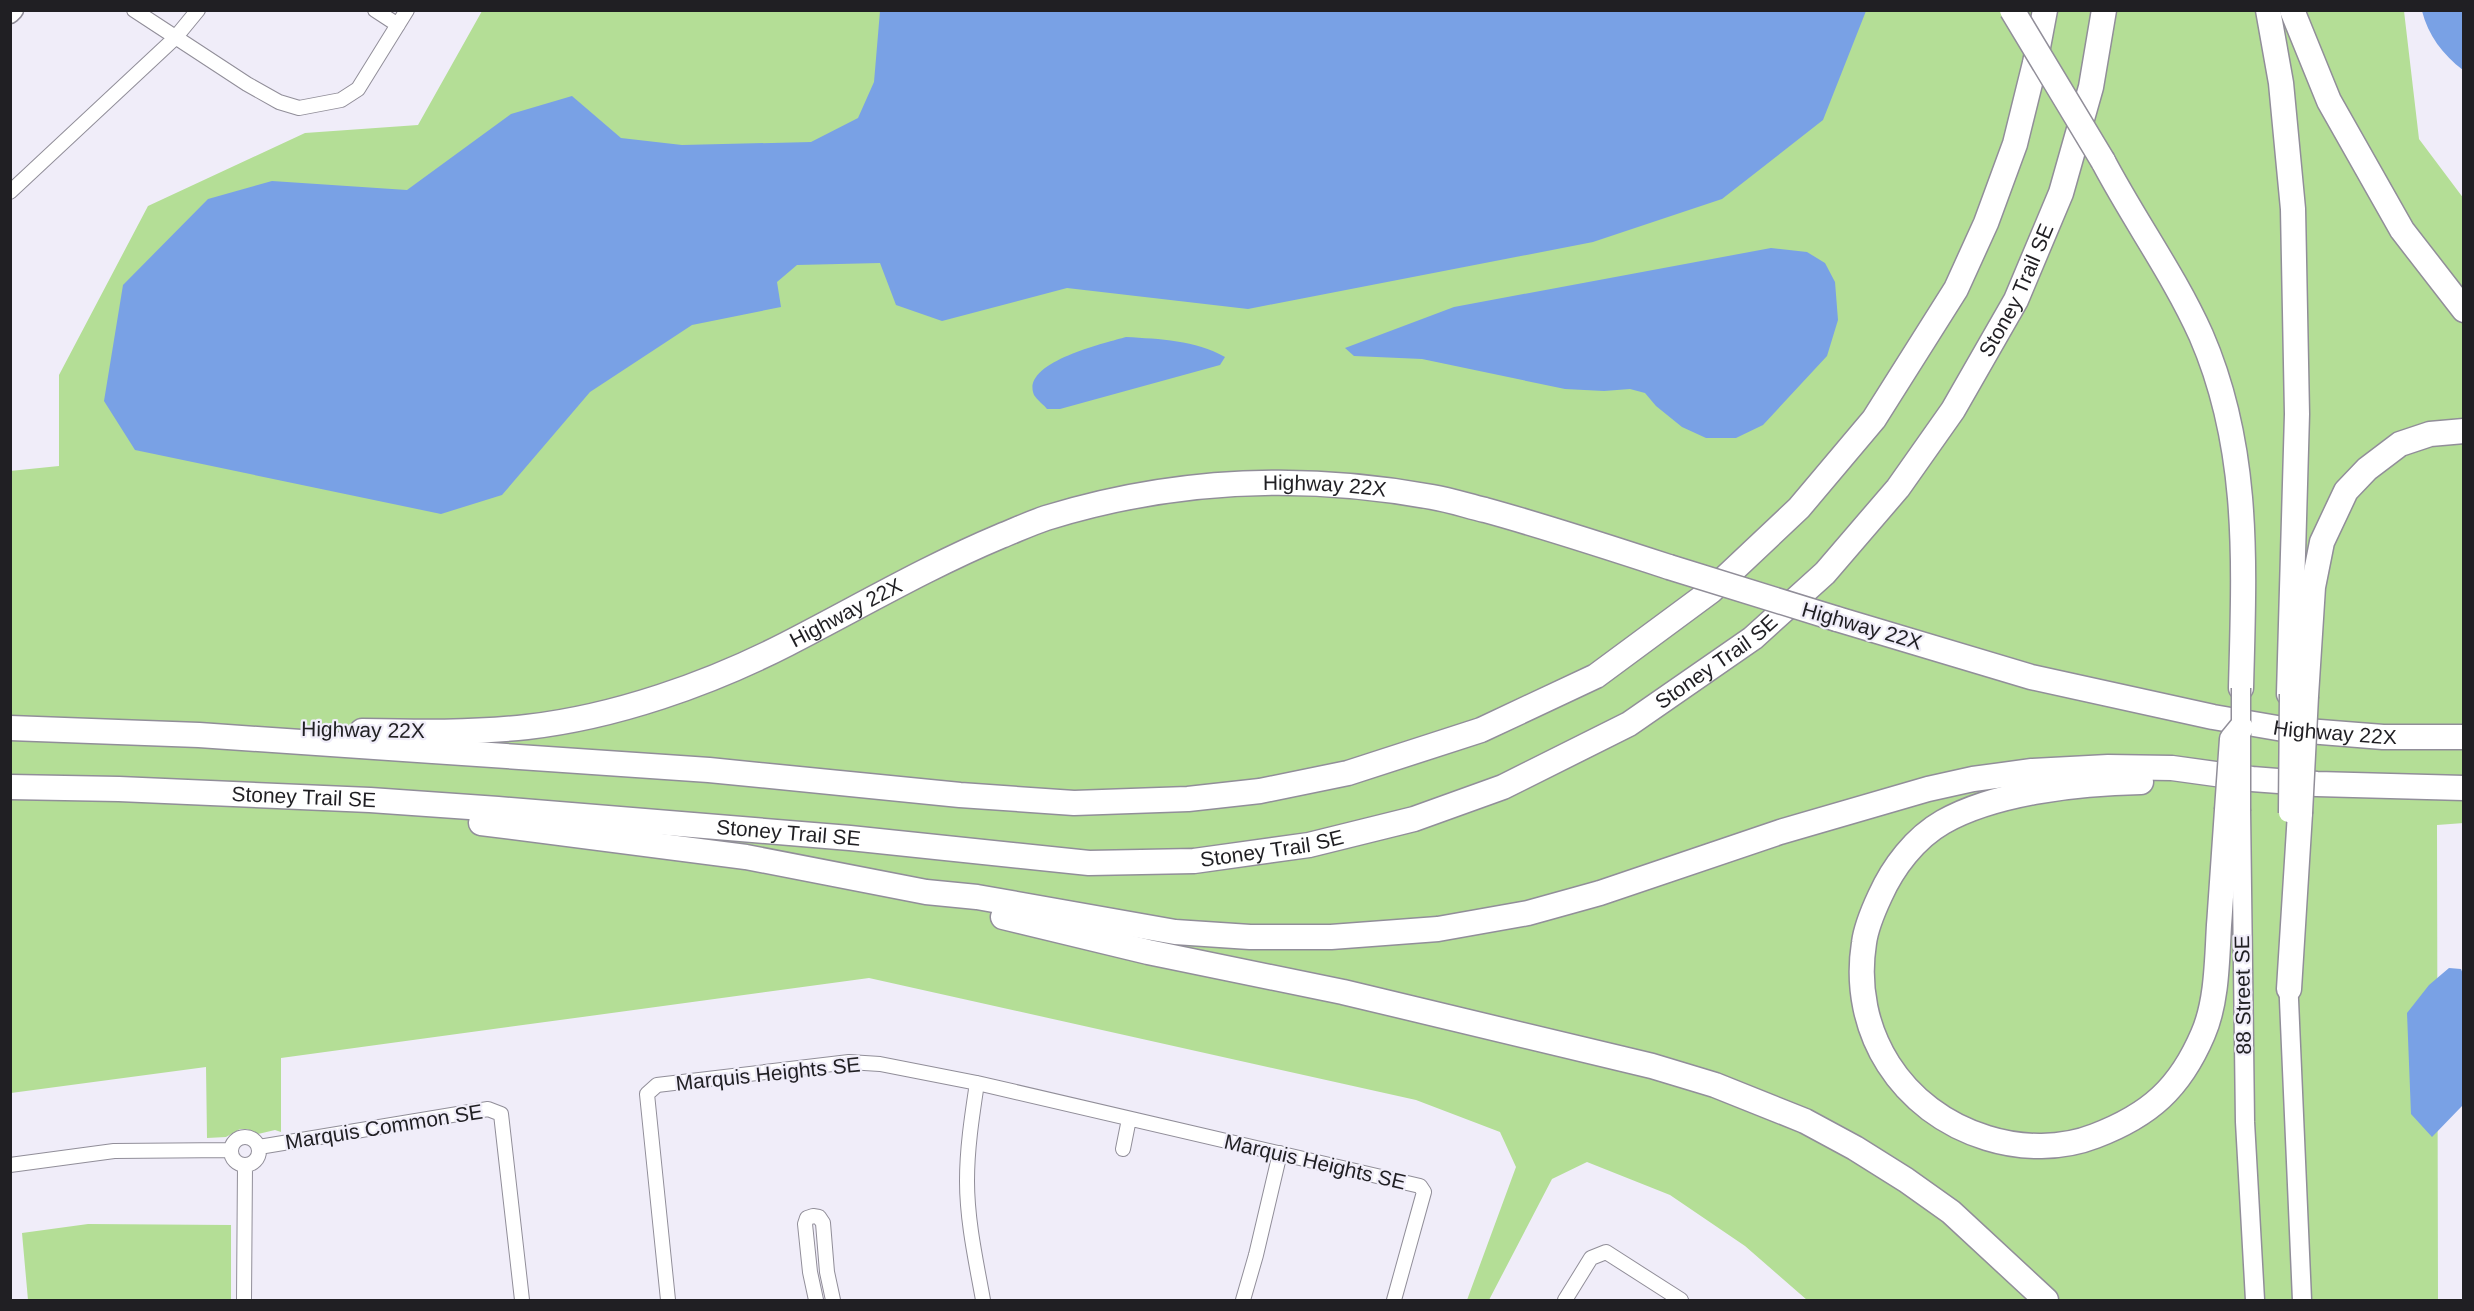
<svg xmlns="http://www.w3.org/2000/svg" width="2474" height="1311" font-family="Helvetica,sans-serif">
<style>
.green{fill:#b4de96}
.water{fill:#79a1e5}
.lines{fill:none;stroke-linecap:round;stroke-linejoin:round}
.street-casing{stroke:#918e99;stroke-width:16}
.secondary-casing{stroke:#918e99;stroke-width:21}
.highway-casing{stroke:#918e99;stroke-width:27}
.street{stroke:#fff;stroke-width:14}
.secondary{stroke:#fff;stroke-width:18}
.highway{stroke:#fff;stroke-width:24}
.secondary-bridge-casing{stroke:#918e99;stroke-width:21;stroke-linecap:butt}
.highway-bridge-casing{stroke:#918e99;stroke-width:27;stroke-linecap:butt}
.secondary-bridge{stroke:#fff;stroke-width:18}
.highway-bridge{stroke:#fff;stroke-width:24}
.labels{text-anchor:middle;stroke-width:4.5;stroke-linejoin:round;paint-order:stroke}
.street-label{font-size:21px;fill:#201f23;stroke:#f0edf9}
</style>
<rect width="100%" height="100%" fill="#f0edf9"/>
<!-- green -->
<path class="green" d="M482,11H2404L2419,139L2464,199V823L2437,825L2438,1300H1807L1745,1246L1670,1195L1587,1162L1552,1179L1489,1300H1467L1516,1167L1500,1132L1416,1100L869,978L281,1058V1132L275,1130L258,1134L247,1129H240L226,1137L207,1138L206,1067L11,1093L10,471L59,466V375L148,206L305,133L418,125Z
M88,1224L231,1225V1300H28L22,1233Z"/>
<!-- water -->
<path class="water" d="M880,11V10L1866,11L1823,120L1722,199L1593,242L1248,309L1067,288L942,321L896,305L880,263L797,265L777,282L781,307L692,325L590,392L502,495L441,514L135,450L104,401L123,285L208,199L272,181L407,190L511,114L572,96L621,138L682,145L811,142L858,118L874,82Z
M2422,11H2463V70C2443,55 2428,35 2422,11Z
M1771,248L1807,252L1825,263L1835,282L1838,320L1827,356L1763,425L1736,438H1706L1682,427L1656,406L1645,393L1630,389L1604,391L1565,389L1422,359L1354,356L1345,348L1454,307Z
M1126,337C1160,339 1195,340 1225,357L1220,365L1060,409H1047C1044,405 1037,400 1034,395C1020,362 1106,343 1126,337Z
M2449,968L2461,969L2463,974V1105L2432,1137L2411,1114L2407,1013L2429,985Z"/>
<g class="lines">
<defs>
<path id="street" d="M134,10L247,84L279,102L299,108L341,100L358,89L407,10
M375,10L398,25
M10,192L175,38L198,10
M977,1083C972,1116 967,1148 967,1181C967,1221 976,1261 983,1300
M231 1151a14 14 0 1 1 28 0a14 14 0 1 1-28 0Z
M259,1147L488,1109L501,1114L522,1300
M1123,1149L1129,1119
M10,1165L114,1151L231,1150
M244,1300L245,1165
M668,1300L647,1094L657,1085L849,1062L880,1064L977,1083L1420,1186L1424,1192L1394,1300
M816,1300L810,1272L805,1224L807,1218L813,1216L819,1217L823,1223L827,1272L833,1300
M1243,1300L1256,1255L1280,1153
M1565,1300L1591,1258L1606,1252L1681,1300"/>
<path id="secondary" d="M10,14L14,10
M2241,811L2245,1122L2255,1300
M2288,977L2302,1300"/>
<g id="highway">
<path d="M2268,10L2281,83L2293,209L2297,414L2289,694"/>
<path d="M2292,10L2329,101L2402,230L2464,310"/>
<path d="M2103,161C2134,220 2174,275 2201,335C2251,450 2244,567 2241,688"/>
<path id="s1" d="M1837,619L2031,677L2213,717L2283,729L2383,737H2464"/>
<path d="M2306,696L2313,587L2322,542L2346,491L2367,469L2400,444L2430,434L2464,431"/>
<path d="M10,728L199,735L709,770L960,795L1074,803L1188,799L1260,791L1348,773L1481,730L1596,676L1711,591L1799,508L1874,419L1956,289L1986,223L2015,144L2035,63L2045,10"/>
<path id="s2" d="M362,731C417,732 473,733 527,727C615,717 709,684 787,644C859,607 927,567 1001,536C1016,530 1031,523 1046,518C1172,479 1302,473 1432,497C1450,500 1468,506 1485,510C1547,527 1608,547 1669,567"/>
<path d="M2141,782C2081,783 1996,792 1943,822C1915,838 1893,867 1880,896C1873,911 1866,927 1864,943C1850,1032 1902,1112 1987,1138C2022,1149 2062,1149 2095,1136C2150,1115 2180,1088 2203,1034C2217,1002 2217,960 2219,925C2222,887 2224,849 2227,810"/>
<path id="s3" d="M10,787L119,789L370,800L498,809L850,838L1089,863L1194,861L1309,845L1414,819L1503,787L1629,724L1753,638L1825,573L1898,488L1953,410L2016,300L2061,193L2091,87L2104,10"/>
<path d="M481,823L746,857L926,892L977,897L1175,932L1250,937H1331L1438,929L1528,913L1600,893L1780,832L1928,789L1973,779L2032,771L2108,767L2172,768L2252,779L2317,784L2464,788"/>
<path d="M1003,917L1148,952L1343,992L1652,1066L1715,1085L1805,1121L1855,1148L1906,1180L1951,1212L2046,1300"/>
<path d="M2289,989L2300,813"/>
</g>
</defs>
<!-- street casing -->
<use href="#street" class="street-casing"/>
<!-- secondary casing -->
<use href="#secondary" class="secondary-casing"/>
<!-- highway casing -->
<use href="#highway" class="highway-casing"/>
<!-- street -->
<use href="#street" class="street"/>
<!-- secondary -->
<use href="#secondary" class="secondary"/>
<!-- highway -->
<use href="#highway" class="highway"/>
<defs>
<path id="secondary-bridge" d="M2241,688V811
M2288,813L2289,694"/>
<path id="highway-bridge" d="M2012,10L2103,161
M1669,567L1837,619
M2227,810L2232,739L2241,728
M2300,813L2306,696"/>
</defs>
<!-- secondary-bridge casing -->
<use href="#secondary-bridge" class="secondary-bridge-casing"/>
<!-- highway-bridge casing -->
<use href="#highway-bridge" class="highway-bridge-casing"/>
<!-- secondary-bridge -->
<use href="#secondary-bridge" class="secondary-bridge"/>
<!-- highway-bridge -->
<use href="#highway-bridge" class="highway-bridge"/>
</g>
<g class="labels">
<!-- street labels -->
<g class="street-label">
<text dy="7" stroke="none"><textPath href="#s3" startOffset="2238">Stoney Trail SE</textPath></text>
<text dy="7" stroke="none"><textPath href="#s2" startOffset="1010">Highway 22X</textPath></text>
<text dy="7" stroke="none"><textPath href="#s2" startOffset="506">Highway 22X</textPath></text>
<text transform="translate(1862 626) rotate(16)" y="7">Highway 22X</text>
<text dy="7" stroke="none"><textPath href="#s3" startOffset="1754">Stoney Trail SE</textPath></text>
<text transform="translate(363 730) rotate(1)" y="7">Highway 22X</text>
<text dy="7" stroke="none"><textPath href="#s1" startOffset="512">Highway 22X</textPath></text>
<text dy="7" stroke="none"><textPath href="#s3" startOffset="294">Stoney Trail SE</textPath></text>
<text dy="7" stroke="none"><textPath href="#s3" startOffset="780">Stoney Trail SE</textPath></text>
<text dy="7" stroke="none"><textPath href="#s3" startOffset="1266">Stoney Trail SE</textPath></text>
<text transform="translate(2243 995) rotate(-91)" y="7">88 Street SE</text>
<text transform="translate(768 1074) rotate(-6)" y="7">Marquis Heights SE</text>
<text transform="translate(384 1127) rotate(-9)" y="7">Marquis Common SE</text>
<text transform="translate(1315 1162) rotate(13)" y="7">Marquis Heights SE</text>
</g>
</g>
<!-- border -->
<rect width="2474" height="1311" fill="none" stroke="#201f23" stroke-width="24"/>
</svg>
